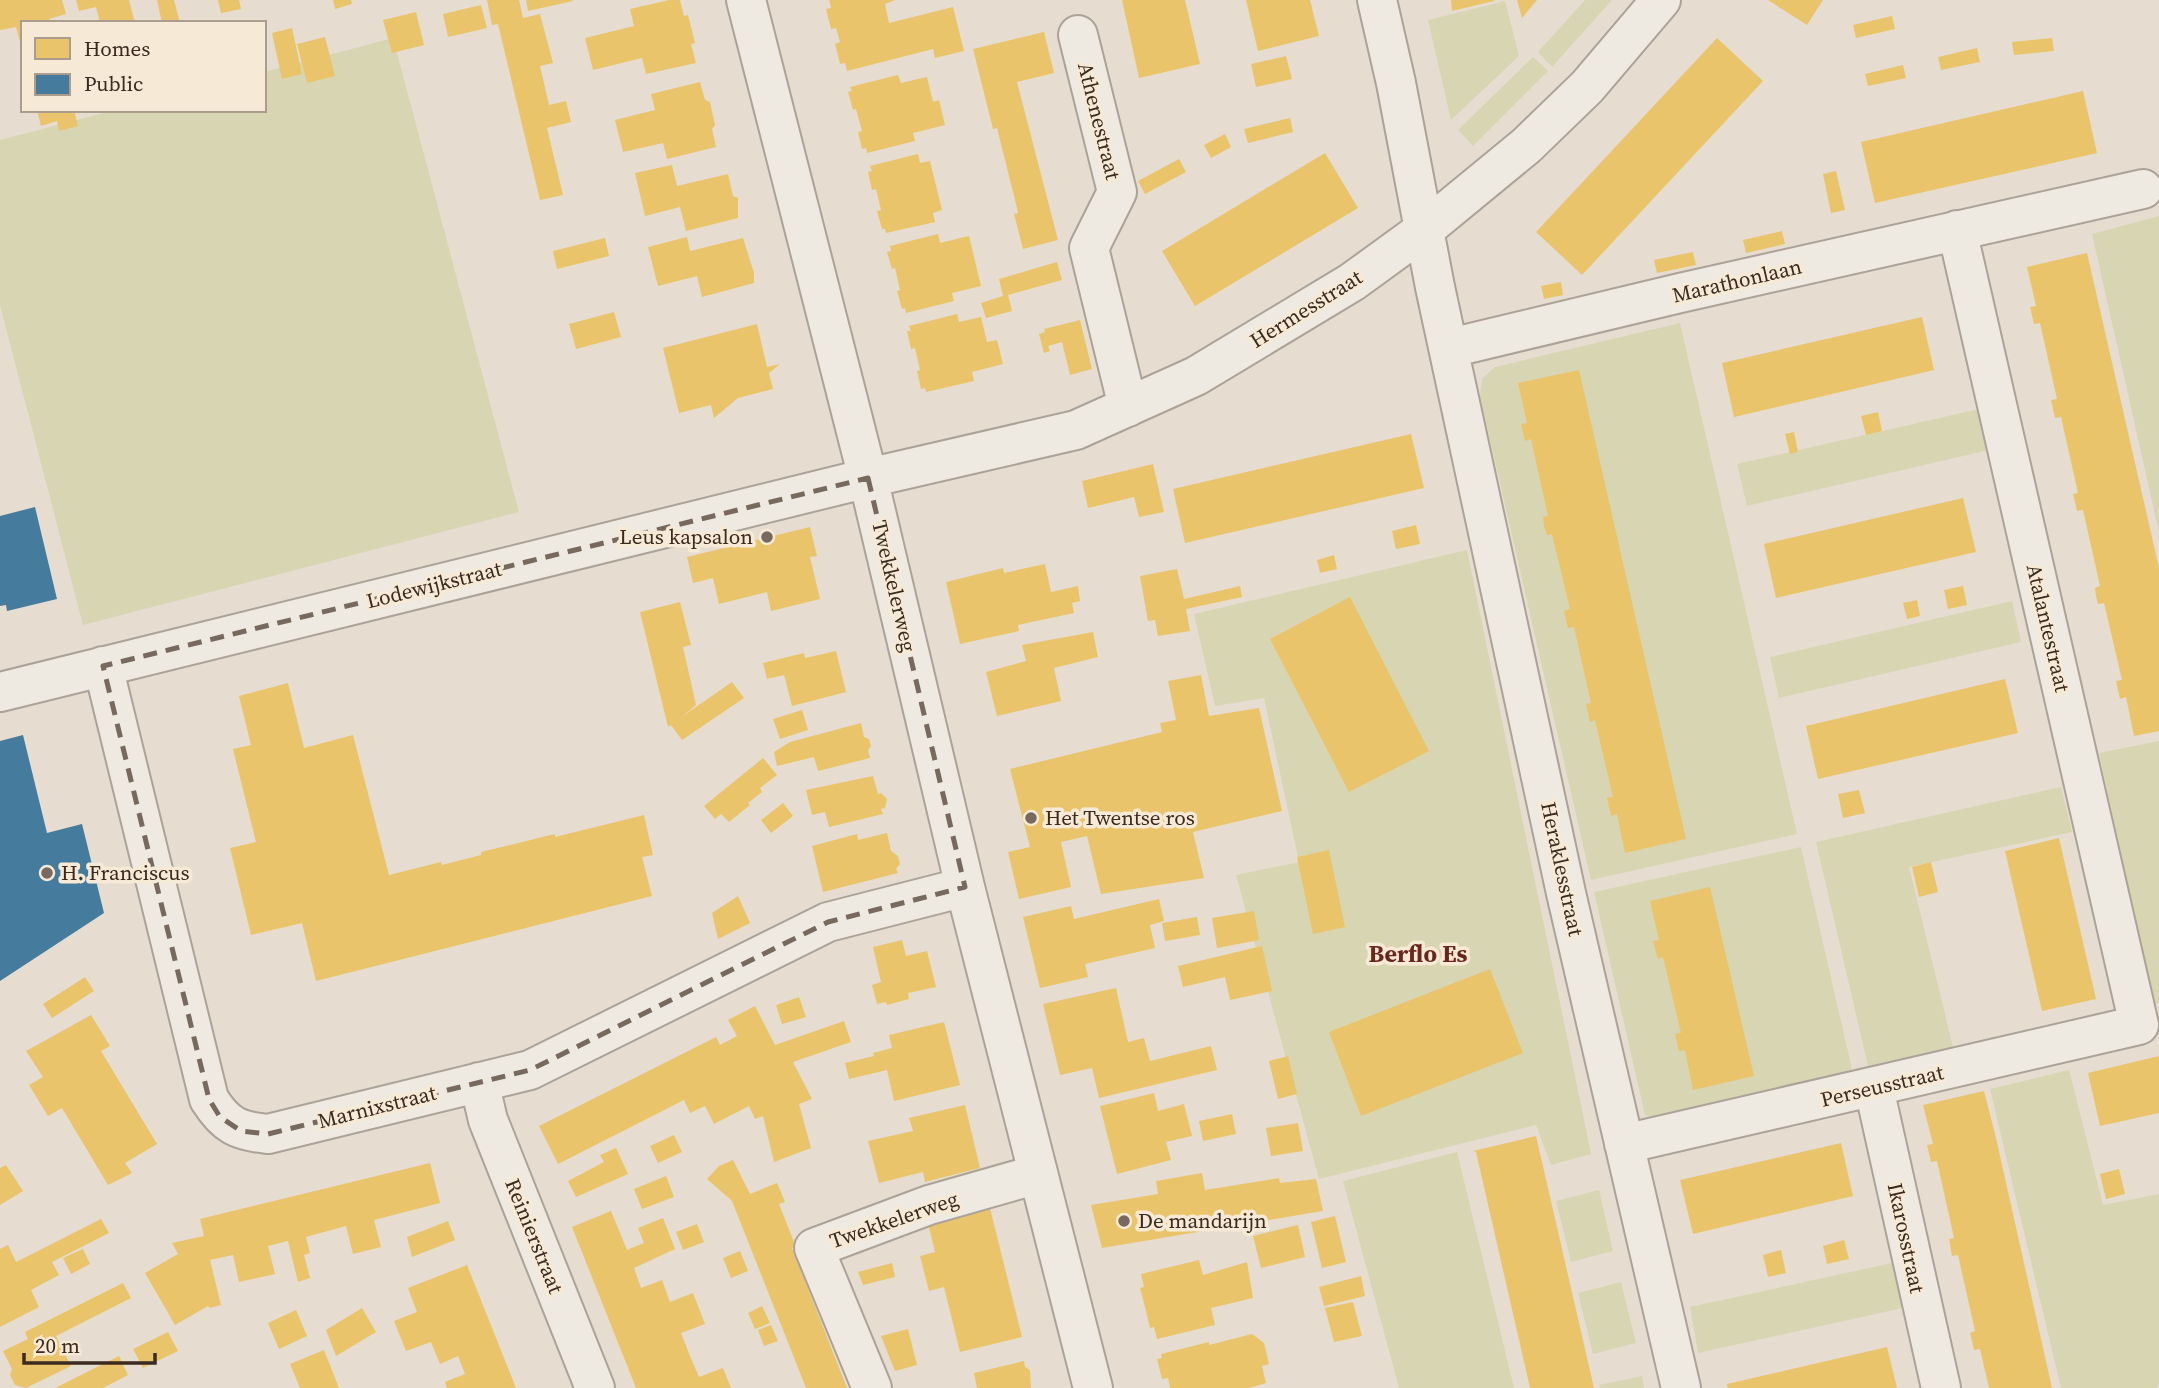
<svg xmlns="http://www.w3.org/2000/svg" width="2159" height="1388" font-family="'Source Serif 4',serif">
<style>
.green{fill:#d8d5b2}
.homes{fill:#e9c46a}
.public{fill:#457b9d}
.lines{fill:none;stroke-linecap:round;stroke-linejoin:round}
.minor-casing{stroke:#aba298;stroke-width:42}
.minor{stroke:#eee9e1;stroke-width:38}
.marked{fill:none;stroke:#77695d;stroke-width:5;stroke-dasharray:14 9;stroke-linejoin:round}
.poi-dot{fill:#77695d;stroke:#f6ead6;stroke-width:2.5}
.labels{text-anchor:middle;stroke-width:7;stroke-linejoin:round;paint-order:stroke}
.street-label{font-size:21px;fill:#3b2a1f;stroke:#f6ead6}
.poi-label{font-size:21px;fill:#3b2a1f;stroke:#f6ead6;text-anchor:start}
.quarter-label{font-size:24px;font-weight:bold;fill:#69261e;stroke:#f6ead6}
</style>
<rect width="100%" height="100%" fill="#e6ddd0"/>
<!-- green -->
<path class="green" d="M1585,0H1612L1552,67L1538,52Z
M1505,1L1519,56L1451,120L1428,20Z
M393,38L519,512L83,625L0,305V140L115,110H264V72Z
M1533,57L1548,71L1473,146L1458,130Z
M2159,216V532L2092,234Z
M1680,323L1797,834L1591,880L1480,396L1482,379L1495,367Z
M1979,409L1989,450L1747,506L1737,464Z
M1467,550L1591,1154L1551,1165L1536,1125L1319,1179L1236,875L1299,862L1264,698L1215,706L1194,614Z
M2012,601L2021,642L1779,698L1770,657Z
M2159,741V1003L2154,1004L2099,753Z
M2061,787L2072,832L1909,867L1953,1047L1868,1066L1816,842Z
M1801,847L1854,1078L1661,1120L1645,1115L1594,892Z
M2069,1070L2103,1205L2159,1194V1385L2157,1388H2061L1990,1089Z
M1457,1152L1514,1388H1399L1343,1181Z
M1599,1190L1613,1251L1571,1262L1556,1201Z
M1892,1263L1903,1308L1698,1353L1690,1307Z
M1621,1282L1636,1343L1593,1354L1578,1293Z
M1642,1376L1644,1388H1600L1599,1385Z"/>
<!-- homes -->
<path class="homes" d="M0,0H62L66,14L49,19L50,23H23L22,49L16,27L0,30Z
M76,0H129L135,23H100L96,7L79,11Z
M157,0H174L180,23H162Z
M218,0H239L241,9L221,13Z
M333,0H351L352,4L335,9Z
M487,0H519L523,18L540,14L553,63L540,66L549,105L566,101L571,122L547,128L563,195L540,200L498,24L492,25Z
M526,0H572L573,1L528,11Z
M669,0H680L684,16L688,15L695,43L691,44L696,63L646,74L642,58L593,70L585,38L634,26L630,9Z
M829,0H895L885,4L889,23L953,7L964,51L935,58L933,49L847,71L845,63L840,64L835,44L840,42L836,28L831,29L826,9L831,8Z
M1122,0H1185L1200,64L1139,78Z
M1246,0H1310L1319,36L1258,51Z
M1451,0H1494V1L1452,11Z
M1517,0H1537L1522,18Z
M1768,0H1823L1807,25Z
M481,5L487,28L448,37L443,14Z
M416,12L424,45L392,53L383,20Z
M1892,16L1895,29L1856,38L1853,25Z
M292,28L302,74L282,79L272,33Z
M1044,32L1054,73L1017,82L1058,240L1023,249L1014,214L1018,213L1017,208L997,128L993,129L973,49Z
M325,37L335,76L307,83L297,44Z
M1717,38L1763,81L1582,275L1536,232Z
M2052,38L2054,51L2014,55L2012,42Z
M1977,48L1980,62L1941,70L1938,57Z
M1286,56L1292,79L1256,87L1251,64Z
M1903,65L1906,78L1868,86L1865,74Z
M898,75L901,83L927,77L933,102L939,100L945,125L913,133L915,141L867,153L866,148L862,149L858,132L862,131L856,109L853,110L848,92L852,91L850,87Z
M700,82L705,100L710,102L715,125L712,129L716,147L667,159L663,143L623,152L615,120L655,110L651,94Z
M2083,91L2097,153L1875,203L1861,142Z
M37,110H74L78,126L59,131L57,121L41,126Z
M1290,118L1293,132L1248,143L1244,129Z
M1225,134L1231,147L1211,158L1204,145Z
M1325,153L1358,208L1195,306L1162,251Z
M918,154L920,163L930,161L942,210L933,213L935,222L886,233L885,229H882L877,211L881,210L876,189L872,190L868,172L872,171L870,166Z
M1179,159L1186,172L1145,194L1138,181Z
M672,165L677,186L728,174L733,196L738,198V218L686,231L680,207L645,216L635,173Z
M1836,171L1845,210L1831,213L1823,174Z
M1782,231L1785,244L1746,253L1743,240Z
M938,234L940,243L969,236L981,286L952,293L954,301L906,313L905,308L902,309L897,291L900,290L895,268L892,269L887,252L891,251L890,246Z
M687,237L690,251L743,238L754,273V283L702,297L697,276L658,286L648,247Z
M605,238L609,256L557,269L553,251Z
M1693,252L1696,265L1657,273L1654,260Z
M2087,253L2159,568V731L2134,736L2126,697L2120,699L2116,681L2122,680L2104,603L2098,604L2096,596L2095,588L2100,586L2083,510L2077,511L2075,502L2073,494L2078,493L2061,417L2055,418L2051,400L2057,399L2040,323L2034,324L2030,307L2036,306L2027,267Z
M1057,262L1062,280L1008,295L1012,311L986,318L981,303L1003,296L999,279Z
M1561,282L1563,295L1544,299L1541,286Z
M614,312L621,337L576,349L569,324Z
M957,314L959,322L981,317L987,342L997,340L1003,364L972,372L974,381L926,392L925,388L921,389L917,371L920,370L915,348L911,349L907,331H911L909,326Z
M1922,317L1934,370L1734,417L1722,363Z
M1080,320L1092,369L1070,375L1062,342L1048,346L1050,351L1044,353L1039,334L1045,332L1044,329Z
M757,324L767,367L780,364L769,373L773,389L738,398L714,418L711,405L679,413L663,348Z
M1579,370L1686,839L1625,853L1617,814L1611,816L1607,798L1613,797L1595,720L1590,722L1586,704L1591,703L1574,627L1568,628L1564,611L1570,609L1552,534L1547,535L1544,526L1543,517L1548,516L1531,439L1525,441L1521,424L1527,423L1518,383Z
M1878,412L1882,431L1866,435L1861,416Z
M1794,432L1798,452L1790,454L1785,434Z
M1411,434L1424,488L1185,543L1173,489Z
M1153,464L1164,512L1139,517L1134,497L1088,508L1082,481Z
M1963,498L1976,552L1776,598L1764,544Z
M1416,525L1420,544L1396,549L1392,531Z
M810,527L817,556L810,557L820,599L771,611L767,592L719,604L713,578L693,583L687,557Z
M1334,555L1337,569L1320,573L1317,560Z
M1045,564L1051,592L1078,586L1080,601L1072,603L1074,613L1018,625L1019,631L960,644L946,582L1003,568L1004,573Z
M1177,569L1184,599L1240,586L1242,597L1186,609L1190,631L1158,636L1155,620L1148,621L1140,576Z
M1963,586L1967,605L1948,609L1944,590Z
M1350,597L1429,751L1349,792L1270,639Z
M1917,600L1920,616L1907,619L1903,603Z
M680,602L691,645L683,647L696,705L683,716L732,682L744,698L682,740L671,725L668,727L640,612Z
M1093,632L1098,657L1054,668L1061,701L997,716L986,672L1026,661L1022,645Z
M836,651L846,692L792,706L784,675L767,679L763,663L804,653L805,658Z
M1201,675L1209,716L1259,708L1282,811L1193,832L1204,878L1101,894L1087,836L1061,842L1071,887L1019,899L1008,852L1030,847L1010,769L1162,732L1160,723L1176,720L1168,681Z
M2005,679L2018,733L1818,779L1806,726Z
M288,683L304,748L353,735L389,875L441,862L442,865L481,855V852L555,834V837L644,815L653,855L642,857L652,896L316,981L302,923L251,935L230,848L256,842L233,749L251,745L239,696Z
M802,710L808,730L780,739L773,719Z
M861,723L864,737L869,739L871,746L868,750L870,758L818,771L814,757L777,766L774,752L790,742Z
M763,758L777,775L760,788L762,792L748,803L750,805L729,822L721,814L715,819L704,806Z
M873,776L878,794L881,793L887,799L885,808L881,809L883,814L829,827L825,812L812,815L806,790Z
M1859,790L1865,813L1843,818L1838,794Z
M783,803L793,816L771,833L761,820Z
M887,833L891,851L898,856L900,864L896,869L898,873L823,892L812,846L857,834L858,840Z
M2059,838L2096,999L2042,1011L2005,851Z
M1329,850L1345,927L1313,934L1297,857Z
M1931,862L1938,892L1919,897L1912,867Z
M1710,887L1754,1076L1693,1090L1685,1050L1679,1051L1675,1034L1681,1033L1663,957L1658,959L1653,941L1659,940L1650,901Z
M738,896L750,923L718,939L712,913Z
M1159,899L1164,921L1150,925L1155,948L1085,964L1088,977L1040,988L1023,917L1071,906L1074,919Z
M1254,911L1259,940L1217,948L1212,918Z
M1197,917L1200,935L1165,941L1162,923Z
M902,940L906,956L927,951L936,987L908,993L909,999L887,1005L886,1002L877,1004L872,985L881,982L873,947Z
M1262,946L1272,991L1230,1000L1225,977L1183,987L1178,966Z
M1490,969L1523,1053L1361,1116L1329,1032Z
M85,977L94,991L52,1018L43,1004Z
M1116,988L1128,1042L1144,1038L1150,1061L1211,1046L1217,1070L1099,1098L1092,1068L1060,1075L1043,1004Z
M799,997L806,1017L782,1024L776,1005Z
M755,1006L775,1045L844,1021L851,1042L793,1062L812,1099L799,1104L811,1148L774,1162L763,1116L755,1119L749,1106L714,1124L705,1106L690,1113L684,1100L558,1164L539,1126L716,1037L720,1045L737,1036L728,1020Z
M91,1015L110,1046L101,1051L157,1144L125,1163L132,1173L108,1185L62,1108L48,1116L29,1085L43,1077L26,1051Z
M944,1022L960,1085L894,1101L887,1070L849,1079L845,1063L874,1056L873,1053L892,1048L889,1035Z
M1288,1056L1297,1094L1278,1099L1269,1061Z
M2159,1056V1113L2100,1126L2088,1073Z
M1984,1091L1996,1138L2052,1388H1989L1980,1349L1974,1350L1972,1341L1970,1333L1975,1331L1958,1255L1952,1256L1949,1239L1954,1238L1937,1161L1931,1162L1927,1145L1933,1144L1923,1105Z
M1154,1093L1158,1111L1184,1104L1192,1136L1166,1142L1171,1160L1117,1174L1100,1106Z
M965,1105L980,1168L925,1182L923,1172L879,1183L868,1141L913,1131L909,1118Z
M1232,1114L1236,1134L1203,1141L1199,1121Z
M1298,1123L1303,1151L1271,1156L1266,1128Z
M674,1135L682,1152L658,1163L650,1146Z
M1536,1136L1551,1201L1594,1388H1530L1476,1152L1473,1151Z
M1841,1143L1853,1196L1693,1234L1680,1180Z
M616,1148L628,1174L576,1197L568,1181L604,1162L600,1155Z
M733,1160L750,1194L777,1183L785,1202L779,1204L796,1247L792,1248L847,1388H806L732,1201L707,1179L719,1166Z
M430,1163L440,1203L374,1220L381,1247L353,1254L346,1226L306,1237L310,1253L304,1255L310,1278L298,1282L288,1241L268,1246L275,1274L239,1282L233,1255L210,1260L221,1305L210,1308L208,1306L175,1325L145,1273L178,1254L172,1243L204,1236L200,1219Z
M6,1165L23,1191L0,1205V1168Z
M2119,1169L2125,1194L2106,1199L2100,1174Z
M1202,1173L1205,1190L1279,1178L1280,1183L1316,1179L1323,1211L1102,1248L1091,1205L1158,1194L1156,1181Z
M666,1176L674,1197L642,1209L634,1189Z
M989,1204L1022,1337L960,1352L944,1287L929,1291L920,1256L935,1252L927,1219Z
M611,1211L627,1250L644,1243L638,1228L663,1218L675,1249L634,1268L641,1288L662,1280L670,1302L693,1293L705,1324L681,1333L690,1356L699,1377L723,1368L731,1388H636L572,1227Z
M1335,1216L1346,1262L1322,1268L1311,1222Z
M101,1219L109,1233L52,1262L59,1275L31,1290L39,1307L0,1327V1249L8,1245L16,1262Z
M448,1221L455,1240L412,1257L407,1237Z
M697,1224L704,1242L683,1250L676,1232Z
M1298,1225L1305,1257L1261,1268L1253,1236Z
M1844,1240L1849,1259L1827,1264L1823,1246Z
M83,1249L90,1264L71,1274L63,1258Z
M1781,1250L1786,1273L1768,1277L1763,1255Z
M740,1251L748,1271L731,1278L723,1258Z
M1199,1260L1203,1275L1247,1262L1253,1298L1211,1308L1215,1325L1157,1339L1154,1327L1150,1328L1145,1307L1140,1288L1144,1287L1141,1274Z
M892,1263L895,1277L863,1285L858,1272Z
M467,1265L512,1378L516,1388H447L445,1382L465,1374L458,1356L440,1364L431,1342L406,1351L394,1321L417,1312L408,1288Z
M1361,1276L1365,1296L1324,1306L1319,1287Z
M123,1283L131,1298L56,1336L71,1366L26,1388L15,1385L10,1375L12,1369L3,1351L28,1339L25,1332Z
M1353,1302L1362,1336L1334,1342L1325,1308Z
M762,1306L770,1323L755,1329L748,1313Z
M362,1308L376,1332L336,1356L326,1330Z
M296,1310L307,1336L279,1349L268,1323Z
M771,1325L778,1341L764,1346L758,1330Z
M908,1329L917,1365L895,1371L881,1336Z
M168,1332L178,1351L143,1368L133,1349Z
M1252,1334L1264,1343L1269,1364L1262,1366L1266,1383L1249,1388H1170L1168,1378L1162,1379L1157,1359L1162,1358L1161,1354L1209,1342V1345Z
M1887,1347L1897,1388H1728L1727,1384Z
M324,1350L339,1388H300L290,1364Z
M119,1356L128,1375L103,1388H55Z
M1024,1361L1025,1367L1030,1370L1031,1388H977L974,1373Z"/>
<!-- public -->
<path class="public" d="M35,507L57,599L7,611L6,605L0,606V516Z
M23,735L47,833L82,824L104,913L0,981V741Z"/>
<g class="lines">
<defs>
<path id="minor" d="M746,0L868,478L965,887L1093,1388
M1377,0L1396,83L1435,287L1566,893L1681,1388
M1078,35L1117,192L1089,248L1128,407
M1450,348L1680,293L2143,189
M103,666L209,1099C226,1126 238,1131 268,1134L530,1070L828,922L965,887
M0,692L868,478L1076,430L1196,376L1352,282L1425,229L1526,146L1587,87L1661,0
M479,1082L488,1120L595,1388
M1874,1088L1941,1388
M1624,1144L2139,1025L1957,230
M872,1388L814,1248L929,1205L1038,1174"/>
</defs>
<!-- minor casing -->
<use href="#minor" class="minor-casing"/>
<!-- minor -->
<use href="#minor" class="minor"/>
</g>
<!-- marked area -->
<path class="marked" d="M868,478L965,887L828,922L530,1070L268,1134L241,1131L220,1117L209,1099L103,666Z"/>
<!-- markers -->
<g class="poi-dot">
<circle cx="767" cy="537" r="7"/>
<circle cx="1031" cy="818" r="7"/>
<circle cx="47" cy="873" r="7"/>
<circle cx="1124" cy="1221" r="7"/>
</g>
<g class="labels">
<!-- street labels -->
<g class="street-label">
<text transform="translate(1099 121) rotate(76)" y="7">Athenestraat</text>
<text transform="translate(1737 281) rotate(-13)" y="7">Marathonlaan</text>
<text transform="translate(1306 309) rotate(-32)" y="7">Hermesstraat</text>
<text transform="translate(434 585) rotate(-14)" y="7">Lodewijkstraat</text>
<text transform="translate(894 586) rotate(77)" y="7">Twekkelerweg</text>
<text transform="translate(2048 628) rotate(77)" y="7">Atalantestraat</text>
<text transform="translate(1562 869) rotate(78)" y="7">Heraklesstraat</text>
<text transform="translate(1882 1086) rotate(-13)" y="7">Perseusstraat</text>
<text transform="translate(377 1107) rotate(-14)" y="7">Marnixstraat</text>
<text transform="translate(894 1220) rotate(-19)" y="7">Twekkelerweg</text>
<text transform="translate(534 1236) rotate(68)" y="7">Reinierstraat</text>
<text transform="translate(1906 1238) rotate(78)" y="7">Ikarosstraat</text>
</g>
<!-- poi labels -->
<g class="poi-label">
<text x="753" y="544" text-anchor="end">Leus kapsalon</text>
<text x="1045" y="825">Het Twentse ros</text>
<text x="61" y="880">H. Franciscus</text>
<text x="1138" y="1228">De mandarijn</text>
</g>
<!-- quarter labels -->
<g class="quarter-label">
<text x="1418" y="962">Berflo Es</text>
</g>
</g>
<!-- legend -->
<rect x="21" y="21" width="245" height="91" fill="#f6ead6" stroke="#ab9d8d" stroke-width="2"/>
<rect x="35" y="38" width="35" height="21" fill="#e9c46a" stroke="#ab9d8d" stroke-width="2"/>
<text x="84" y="56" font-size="21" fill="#3b2a1f">Homes</text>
<rect x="35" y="74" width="35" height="21" fill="#457b9d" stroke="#ab9d8d" stroke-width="2"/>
<text x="84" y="91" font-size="21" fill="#3b2a1f">Public</text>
<!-- scale -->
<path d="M24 1353v10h131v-10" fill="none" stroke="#3b2a1f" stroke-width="3.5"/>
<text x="35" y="1353" font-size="21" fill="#3b2a1f" stroke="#f6ead6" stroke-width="5" paint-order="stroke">20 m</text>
</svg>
